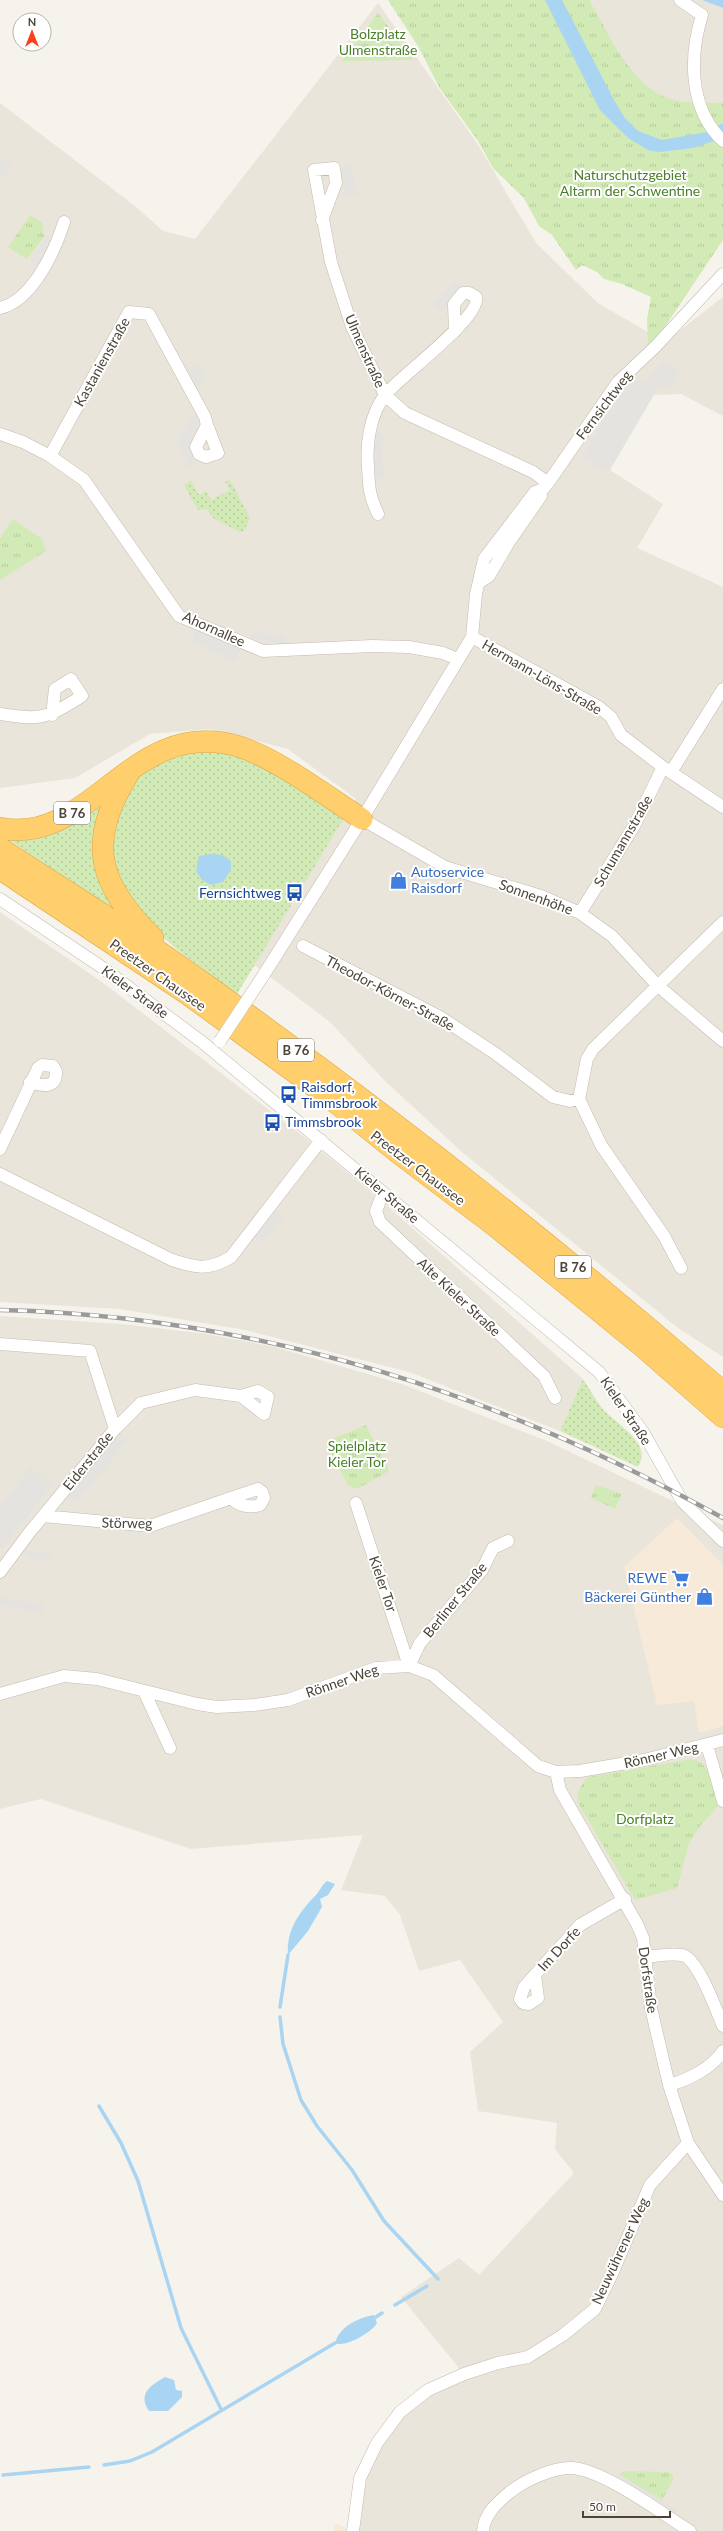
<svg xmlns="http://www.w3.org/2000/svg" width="723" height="2531" font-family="Lato,sans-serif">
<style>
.residential{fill:#eae5da}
.commercial{fill:#f7ead8}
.grass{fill:url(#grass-dots)}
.park{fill:url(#park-tufts)}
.parking{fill:#e5e3e0}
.water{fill:#a9d4f2}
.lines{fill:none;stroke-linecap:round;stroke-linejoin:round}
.stream{stroke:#a9d4f2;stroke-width:3.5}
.street-casing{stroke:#c2bbae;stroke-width:13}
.highway-casing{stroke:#e0a43c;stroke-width:22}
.street{stroke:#fff;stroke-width:12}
.highway{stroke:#ffcf6e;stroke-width:21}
.rail-casing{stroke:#9a9a9a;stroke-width:4.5}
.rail{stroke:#fff;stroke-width:3;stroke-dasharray:9;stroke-linecap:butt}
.street-bridge-casing{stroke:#c2bbae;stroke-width:13;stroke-linecap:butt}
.street-bridge{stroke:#fff;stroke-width:12}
.labels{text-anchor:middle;stroke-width:4;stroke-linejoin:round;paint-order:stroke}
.shield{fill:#fff;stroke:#817c74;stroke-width:1}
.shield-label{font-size:13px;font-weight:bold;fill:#4b4439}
.park-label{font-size:14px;fill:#4a7f2a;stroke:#fff}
.street-label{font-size:14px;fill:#4b4439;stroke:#fff}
.shop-label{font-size:14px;fill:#366cbe;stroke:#fff;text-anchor:end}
.transit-label{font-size:14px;fill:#164399;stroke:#fff;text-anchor:start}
</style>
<defs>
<pattern id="grass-dots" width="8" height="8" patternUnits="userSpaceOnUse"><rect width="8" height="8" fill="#d2eab5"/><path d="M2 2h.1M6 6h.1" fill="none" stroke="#b6ca9c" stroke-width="1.8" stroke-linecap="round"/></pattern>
<pattern id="park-tufts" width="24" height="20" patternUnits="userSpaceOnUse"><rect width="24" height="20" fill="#d2eab5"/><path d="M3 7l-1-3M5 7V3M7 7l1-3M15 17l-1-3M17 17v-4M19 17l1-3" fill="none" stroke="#b6ca9c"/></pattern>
</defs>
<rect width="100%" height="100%" fill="#f6f3ec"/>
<!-- residential -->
<path class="residential" d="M586,0H702L723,8V110L667,103L635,79Z
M378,3L477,143L536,243L598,303L665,342L723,297V416L681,394L654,395L610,470L663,504L637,548L723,587V1357L678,1328L462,1152L385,1081L330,1022L253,964L356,799L288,749L210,729L150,734L75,778L0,788V103L135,206L163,231L195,239Z
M0,912L102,982L308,1140L384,1203L583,1379L560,1431L409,1372L245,1330L120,1309L0,1302Z
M0,1316L122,1324L207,1334L275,1347L402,1384L547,1441L723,1525V2531H353L360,2478L400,2412L464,2374L401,2297L459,2258L479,2275L574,2173L555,2149L557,2123L478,2111L470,2052L503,2022L460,1960L419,1971L400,1915L385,1896L341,1890L363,1835L191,1849L41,1799L0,1809Z"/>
<!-- commercial -->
<path class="commercial" d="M677,1518L723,1565V1726L699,1733L694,1701L657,1705L624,1567Z
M335,2523L346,2528V2531H333Z"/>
<!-- grass -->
<path class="grass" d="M230,480L250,518L244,531L240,532L213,518L207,509L198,510L184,485L191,481L199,495L206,491L211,500L230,490L225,482Z
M218,750L259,764L344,818L237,994L180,952L135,913L114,879L112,820L124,792L150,766L181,751Z
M107,801L120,914L3,836Z
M583,1379C589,1388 595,1399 602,1408C614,1423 654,1443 638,1467L560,1431Z"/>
<!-- park -->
<path class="park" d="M388,0H589C610,35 631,89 674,100C689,104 707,102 723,103V240L658,337L648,347L647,319L651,297L622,284L604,279L597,272L582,265L576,270L552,235L539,226L524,198L493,168L478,141L439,87L418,46Z
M378,13L413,60L342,61Z
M30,215L42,223L44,237L27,259L8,247Z
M13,519L42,539L46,551L0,580V538Z
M366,1425L389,1471L357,1489L348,1485L325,1442Z
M596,1485L622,1494L615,1509L591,1498Z
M691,1759C712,1762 713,1788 718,1806L701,1825L689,1843L677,1888L635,1900L578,1803C577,1790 580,1785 589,1777Z
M623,2471L668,2472L673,2475V2480L662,2500L620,2475Z"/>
<!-- parking -->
<path class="parking" d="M3,159L12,165L3,178H0V164Z
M351,165L357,195L346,196L341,168Z
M45,238L53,243L37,266L30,261Z
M456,281L465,290L441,311L432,302Z
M663,361L680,372L670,389L659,385L608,472L582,458L621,390L630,380L645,381Z
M198,364L207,382L197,386L188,368Z
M198,404L201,410L189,448L195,464L188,469L187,463L177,443Z
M374,432L384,435L382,453L384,478H373Z
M195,629L241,649L235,661L192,641Z
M254,631L283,636L287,645L249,638Z
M277,1210L284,1216L261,1243L254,1237Z
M120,1433L129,1440L75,1503L66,1496Z
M30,1468L52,1486L0,1550V1505Z
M27,1550L50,1553L49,1561L26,1557Z
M0,1598L44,1604L43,1612L0,1606Z
M620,2475L676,2509V2516L612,2478Z"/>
<!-- water -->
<path class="water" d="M545,0H562L614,100L624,117L638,131L662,140L707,132L723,123V138L693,148L659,152L648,150L628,138L600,110Z
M702,0H723V8Z
M211,854L222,855L231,861V870L223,882L211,885L202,880L196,871L199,856Z
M327,1881L335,1884L328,1895L320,1899L322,1907L308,1931L288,1955C286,1931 299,1912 316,1895C320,1890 322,1885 327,1881Z
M374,2315L377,2323C371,2333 345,2348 335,2343C340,2326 358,2318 374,2315Z
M165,2377L174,2380L176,2390L182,2391V2397L168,2411H149C137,2394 151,2385 165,2377Z"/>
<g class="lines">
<!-- stream -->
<path class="stream" d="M280,2007L288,1955
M280,2017L283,2044L301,2100L317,2126L352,2170L384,2221L438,2279
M99,2106L121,2143L138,2181L181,2328L221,2409
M395,2305L427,2286
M376,2317L382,2313
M104,2465L130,2461L152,2452L335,2343
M3,2475L89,2467"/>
<defs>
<path id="street" d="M680,0L702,15C689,57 689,109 723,141
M322,220L336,183L334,168L314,170L331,262L352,327L385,395L405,413L533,472L548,483
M0,308C32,301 55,251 64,222
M0,434L23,442L50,456L84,480L179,616L263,651L372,646L409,647L443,653L457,659
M50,456L129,312L149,314L205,417L207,425L196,447L199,454L206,457L218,453L207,425
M378,514C369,495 369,487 368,467C366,443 370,415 385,395C399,377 482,317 476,297L469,293H463L454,304L455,331
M480,582L489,576L509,542L541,496
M472,637L599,707L611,717L621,735L663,767L723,807
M0,714C41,721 47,718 82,696L71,679L55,689L52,715
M671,772L723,689
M362,819L445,867L541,896L580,913L612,936L657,985L723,1041
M0,899L100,966L202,1042L599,1372L643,1432L682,1501L723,1541
M580,913L634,826L663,767
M303,946L440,1017L496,1054L553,1097L570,1101L579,1099
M263,976L362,819L472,637L476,594L484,559L535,492L542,490L548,483L618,382L655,347L723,274
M0,1149L38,1068L42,1065L53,1066L56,1071C57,1089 42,1086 30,1082
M0,1174L172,1260C197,1268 208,1271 231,1257L321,1140
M383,1193L376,1211L380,1222L544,1376L555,1398
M681,1268L664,1236L601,1145L579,1099L587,1059L593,1049L723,922
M0,1344L90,1351L115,1429L29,1533L0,1572
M115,1429L141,1403L195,1390L241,1396L264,1414L268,1397L258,1391L241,1396
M356,1503L409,1666
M43,1516L150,1526L231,1498C239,1506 249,1508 260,1505L264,1498L262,1492L258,1489L231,1498
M409,1666L420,1643L482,1570L493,1548L508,1541
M144,1691L170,1748
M0,1694L64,1676L97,1679L197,1704L217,1707L254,1705L288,1700L376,1668L409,1666L433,1675L538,1766L556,1772L580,1771L644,1760L723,1740
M707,1745L723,1801
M556,1772L560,1790L637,1924L643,1938L651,2008L669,2085L688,2143L723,2195
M645,1957C656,1956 670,1953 682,1955C698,1958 717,2012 723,2026
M535,1975L538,1998L529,2004L523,2003L520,1999L524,1987L580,1925L625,1899
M669,2085C688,2080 712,2068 723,2051
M353,2531L360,2478L377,2443L400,2412L428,2390L464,2374L498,2363L528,2357L563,2335L595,2309L612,2274L650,2185L688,2143
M483,2531C484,2514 498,2502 510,2492C524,2481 553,2467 572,2468C604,2470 661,2513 690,2531"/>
<path id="highway" d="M128,775C86,842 98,884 153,938
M0,828C91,847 131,716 237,746C275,757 328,797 362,819
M0,848C57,886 116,921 171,960C362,1094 547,1239 723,1392
M0,869L186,993L330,1098L397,1152L495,1226L643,1347L723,1417"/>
</defs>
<!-- street casing -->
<use href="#street" class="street-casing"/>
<!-- highway casing -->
<use href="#highway" class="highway-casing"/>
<!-- street -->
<use href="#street" class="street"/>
<!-- highway -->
<use href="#highway" class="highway"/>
<defs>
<path id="rail" d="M0,1310C258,1316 498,1393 723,1518"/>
</defs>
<!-- rail casing -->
<use href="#rail" class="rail-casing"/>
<!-- rail -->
<use href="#rail" class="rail"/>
<defs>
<path id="street-bridge" d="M220,1041L263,976"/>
</defs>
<!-- street-bridge casing -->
<use href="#street-bridge" class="street-bridge-casing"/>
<!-- street-bridge -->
<use href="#street-bridge" class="street-bridge"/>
</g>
<!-- icons -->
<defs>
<symbol id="shop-bare" viewBox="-9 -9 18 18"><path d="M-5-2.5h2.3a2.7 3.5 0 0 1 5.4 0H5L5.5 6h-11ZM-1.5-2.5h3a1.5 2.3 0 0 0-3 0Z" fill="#3f7fe0" stroke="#fff" stroke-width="2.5" paint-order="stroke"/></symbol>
<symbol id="bus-bare" viewBox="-9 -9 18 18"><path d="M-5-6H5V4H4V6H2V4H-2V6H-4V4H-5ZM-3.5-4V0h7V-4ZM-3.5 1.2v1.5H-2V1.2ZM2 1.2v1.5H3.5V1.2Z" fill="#1a4fb4" stroke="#fff" stroke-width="2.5" paint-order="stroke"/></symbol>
<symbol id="supermarket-bare" viewBox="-9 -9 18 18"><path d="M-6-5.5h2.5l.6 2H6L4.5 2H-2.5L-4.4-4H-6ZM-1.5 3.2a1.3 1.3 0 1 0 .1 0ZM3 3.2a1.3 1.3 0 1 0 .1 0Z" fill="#3f7fe0" stroke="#fff" stroke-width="2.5" paint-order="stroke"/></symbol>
</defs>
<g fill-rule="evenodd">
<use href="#shop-bare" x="386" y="868" width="25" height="25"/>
<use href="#bus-bare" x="282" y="880" width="25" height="25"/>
<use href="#bus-bare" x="276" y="1082" width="25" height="25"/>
<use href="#bus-bare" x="260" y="1110" width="25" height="25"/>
<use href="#supermarket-bare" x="668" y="1566" width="25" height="25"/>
<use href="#shop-bare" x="692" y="1584" width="25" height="25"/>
</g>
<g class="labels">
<!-- shield labels -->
<g class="shield">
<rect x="54" y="802" width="36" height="22" rx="3"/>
<rect x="278" y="1039" width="36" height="22" rx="3"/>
<rect x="555" y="1256" width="36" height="22" rx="3"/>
</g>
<g class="shield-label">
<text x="72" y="818">B 76</text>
<text x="296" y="1055">B 76</text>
<text x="573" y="1272">B 76</text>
</g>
<!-- park labels -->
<g class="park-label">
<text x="378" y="39">Bolzplatz<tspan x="378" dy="16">Ulmenstraße</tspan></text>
<text x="630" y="180">Naturschutzgebiet<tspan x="630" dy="16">Altarm der Schwentine</tspan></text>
<text x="357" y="1451">Spielplatz<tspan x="357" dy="16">Kieler Tor</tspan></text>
<text x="645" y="1824">Dorfplatz</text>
</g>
<!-- street labels -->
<g class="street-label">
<text transform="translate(365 351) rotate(66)" y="5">Ulmenstraße</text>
<text transform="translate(102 362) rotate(-61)" y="5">Kastanienstraße</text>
<text transform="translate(604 405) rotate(-53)" y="5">Fernsichtweg</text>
<text transform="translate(214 629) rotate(24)" y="5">Ahornallee</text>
<text transform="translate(542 677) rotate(30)" y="5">Hermann-Löns-Straße</text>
<text transform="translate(623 841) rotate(-60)" y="5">Schumannstraße</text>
<text transform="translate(536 897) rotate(20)" y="5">Sonnenhöhe</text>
<text transform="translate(158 975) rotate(35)" y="5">Preetzer Chaussee</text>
<text transform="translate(135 992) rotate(36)" y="5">Kieler Straße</text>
<text transform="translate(390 993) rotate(28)" y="5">Theodor-Körner-Straße</text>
<text transform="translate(418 1168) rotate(37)" y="5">Preetzer Chaussee</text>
<text transform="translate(387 1195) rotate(40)" y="5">Kieler Straße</text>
<text transform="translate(459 1297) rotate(43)" y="5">Alte Kieler Straße</text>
<text transform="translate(626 1411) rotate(56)" y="5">Kieler Straße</text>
<text transform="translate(88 1461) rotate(-51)" y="5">Eiderstraße</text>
<text transform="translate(127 1523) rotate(1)" y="5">Störweg</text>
<text transform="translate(383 1584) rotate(71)" y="5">Kieler Tor</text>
<text transform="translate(455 1600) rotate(-51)" y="5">Berliner Straße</text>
<text transform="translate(342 1681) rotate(-19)" y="5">Rönner Weg</text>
<text transform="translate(661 1755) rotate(-13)" y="5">Rönner Weg</text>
<text transform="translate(559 1949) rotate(-47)" y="5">Im Dorfe</text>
<text transform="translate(648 1980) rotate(82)" y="5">Dorfstraße</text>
<text transform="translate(620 2251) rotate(-65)" y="5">Neuwührener Weg</text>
</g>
<!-- shop labels -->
<g class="shop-label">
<text x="411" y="877" text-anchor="start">Autoservice<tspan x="411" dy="16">Raisdorf</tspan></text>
<text x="667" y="1583">REWE</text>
<text x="691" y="1602">Bäckerei Günther</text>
</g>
<!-- transit labels -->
<g class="transit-label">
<text x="281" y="898" text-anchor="end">Fernsichtweg</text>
<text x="301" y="1092">Raisdorf,<tspan x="301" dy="16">Timmsbrook</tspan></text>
<text x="285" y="1127">Timmsbrook</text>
</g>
</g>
<!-- north arrow -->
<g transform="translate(32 32)"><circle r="19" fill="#ffffff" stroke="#b7b4b0"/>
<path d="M0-3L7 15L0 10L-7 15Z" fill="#fc3f1d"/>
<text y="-6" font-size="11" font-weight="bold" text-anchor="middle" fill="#4b4439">N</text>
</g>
<!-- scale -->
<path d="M583 2511v6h87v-6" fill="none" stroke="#4b4439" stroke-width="2"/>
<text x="589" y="2511" font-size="12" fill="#4b4439" stroke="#ffffff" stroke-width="3" paint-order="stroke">50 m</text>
</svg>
